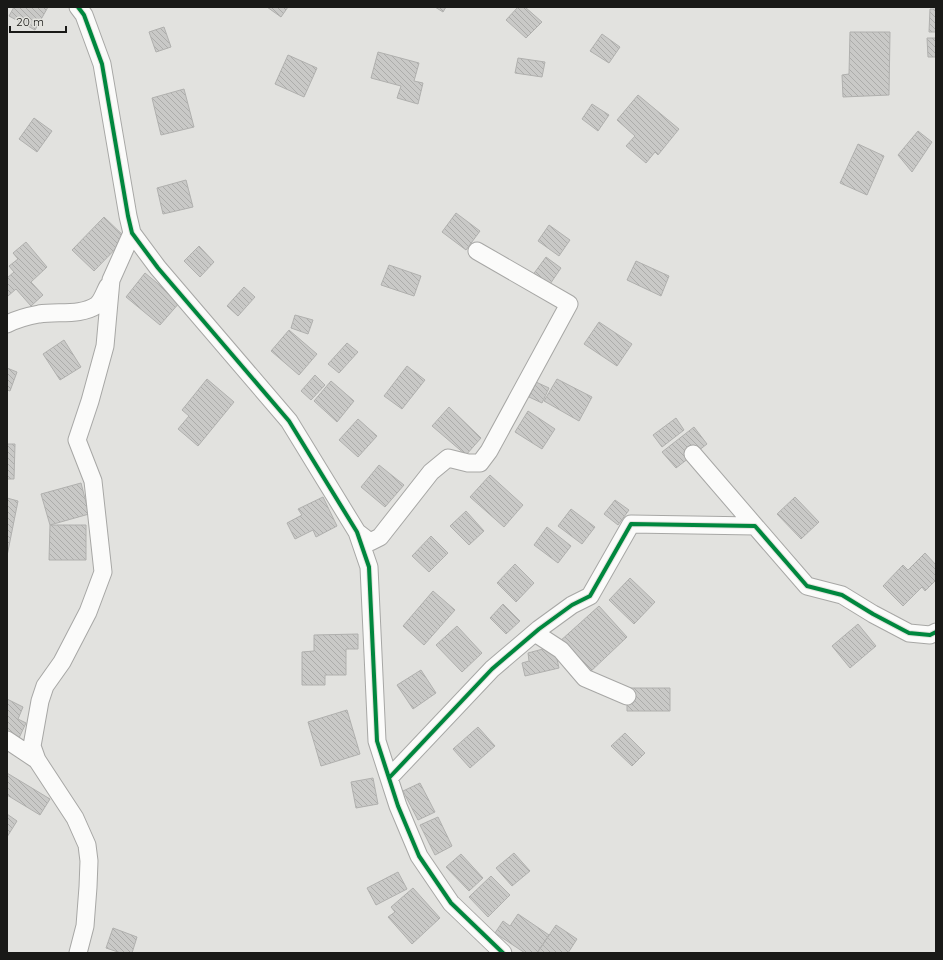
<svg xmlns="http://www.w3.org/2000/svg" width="943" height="960" font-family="Quicksand,sans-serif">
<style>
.building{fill:url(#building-back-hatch);stroke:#b0b0ae}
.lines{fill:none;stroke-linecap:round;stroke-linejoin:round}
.street-casing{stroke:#a7a7a5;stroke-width:19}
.street{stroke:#fbfbfa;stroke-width:17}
.cycleway-casing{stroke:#e3e3de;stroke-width:6}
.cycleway{stroke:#00873e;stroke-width:4}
</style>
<defs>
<pattern id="building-back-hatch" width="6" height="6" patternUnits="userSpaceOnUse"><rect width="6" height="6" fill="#c9c9c7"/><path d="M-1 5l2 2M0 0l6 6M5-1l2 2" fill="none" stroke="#acacaa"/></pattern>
</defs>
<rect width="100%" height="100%" fill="#e2e2df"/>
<!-- building -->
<path class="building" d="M14,7H48L35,30L9,16Z
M267,7H288L281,17Z
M435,7H446L443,12Z
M518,7H525L542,22L526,38L506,20Z
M930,9H936V32H929Z
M164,27L171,47L156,52L149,32Z
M850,32H890L889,95L843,97L842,75L849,74Z
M602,34L620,47L609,63L590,51Z
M927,38H936V57H928Z
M378,52L419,63L414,81L423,83L418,104L397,98L401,86L371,78Z
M288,55L317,68L304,97L275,84Z
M518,58L545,62L542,77L515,73Z
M184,89L194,127L161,135L152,98Z
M638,95L679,129L658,155L655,152L646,163L626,146L635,136L617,120Z
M592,104L609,115L598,131L582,119Z
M34,118L52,131L37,152L19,139Z
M918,131L932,142L912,172L898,155Z
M858,144L884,156L867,195L840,183Z
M186,180L193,207L163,214L157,188Z
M456,213L480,231L466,250L442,232Z
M104,217L126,238L94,271L72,250Z
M549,225L570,240L559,256L538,241Z
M26,242L47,267L31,282L43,295L31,306L16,289L8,296H7V278L14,272L9,266L18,259L13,253Z
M199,246L214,262L200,277L184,261Z
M546,257L561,268L548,287L532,276Z
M636,261L669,276L661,296L627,280Z
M389,265L421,276L414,296L381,285Z
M145,273L180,302L160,325L126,297Z
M244,287L255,297L238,316L227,306Z
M295,315L313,320L308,334L291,328Z
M599,322L632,344L617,366L584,344Z
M289,330L317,354L299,375L271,351Z
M64,340L81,367L60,380L43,354Z
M347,343L358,352L339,373L328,364Z
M407,366L425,380L402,409L384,396Z
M7,368L17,372L10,391L7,390Z
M315,375L325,385L311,400L301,391Z
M207,379L234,402L198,446L178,429L189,416L182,410Z
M557,379L592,397L579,421L544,401Z
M331,381L354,401L337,422L314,401Z
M536,382L549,388L542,403L529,397Z
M449,407L481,438L466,455L432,426Z
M528,411L555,429L542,449L515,432Z
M676,418L684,430L662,447L653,435Z
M358,419L377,436L358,457L339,440Z
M694,427L707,444L676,468L662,452Z
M7,444H15L14,479H7Z
M379,465L404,485L385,507L361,487Z
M490,475L523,505L504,527L470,497Z
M81,483L89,514L50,525L41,494Z
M323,497L337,526L316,537L313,530L295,539L287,523L302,515L298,509Z
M795,497L819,522L801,539L777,514Z
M7,498L18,501L7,556Z
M615,500L629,510L618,525L604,514Z
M571,509L595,527L582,544L558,526Z
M466,511L484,531L469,545L450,526Z
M50,525H86V560H49Z
M547,527L571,546L558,563L534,545Z
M431,536L448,553L429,572L412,556Z
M925,553L936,565V580L925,591L922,587L903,606L883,586L903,565L908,570Z
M515,564L534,583L516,602L497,583Z
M630,578L655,602L634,624L609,600Z
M433,591L455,610L424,645L403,626Z
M503,604L520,621L506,634L490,618Z
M599,606L627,637L588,674L559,642Z
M858,624L876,646L850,668L832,646Z
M457,626L482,653L462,672L436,645Z
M358,634V649H346V675H325V685H302V652L314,651V635Z
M554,646L559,668L525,676L522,663L529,661L528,653Z
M421,670L436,693L413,709L397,685Z
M627,688H670V711H627Z
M7,699L23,707L18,719L26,723L19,738L7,732Z
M347,710L360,754L321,766L308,722Z
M478,727L495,746L470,768L453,749Z
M625,733L645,753L632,766L611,746Z
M7,773L50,799L40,815L7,795Z
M373,778L378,804L356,808L351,782Z
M420,783L435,812L418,820L403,791Z
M7,814L17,821L7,837Z
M438,817L452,846L435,855L420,825Z
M514,853L530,871L512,886L496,868Z
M461,854L483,878L469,891L446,867Z
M398,872L407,889L376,905L367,888Z
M491,876L510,895L488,917L469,897Z
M413,888L440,918L412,944L388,917L395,912L391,907Z
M518,914L549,935L537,953H525L495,933L503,921L510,926Z
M556,925L577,939L568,953H537Z
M113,928L137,937L132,953H121L106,948Z"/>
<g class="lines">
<defs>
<path id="street" d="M78,7L84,15L102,64L128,216L132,233L158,268L289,421L357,532L369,567L377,741L398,806L419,856L451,903L503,953
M7,324C17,319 28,316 39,314C58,311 81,316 97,305C102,301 105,291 108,286
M693,454L755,526
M357,532L370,542L380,537L431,472L448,458L468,463H480L489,451L569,304L477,251
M535,633L561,650L585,678L627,696
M7,740L37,760L75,818L87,845L89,861L88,887L85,926L78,953
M37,760L32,746L40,701L45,686L62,662L88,612L103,572L93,481L77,440L90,401L105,346L111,280L132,233
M389,778L492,669L539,629L572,605L590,596L631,524L755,526L807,586L842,595L873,614L909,633L930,635L936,632"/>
</defs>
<!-- street casing -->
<use href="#street" class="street-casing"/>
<!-- street -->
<use href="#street" class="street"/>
<defs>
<path id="cycleway" d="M78,7L84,15L102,64L128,216L132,233L158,268L289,421L357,532L369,567L377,741L398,806L419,856L451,903L503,953
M389,778L492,669L539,629L572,605L590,596L631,524L755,526L807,586L842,595L873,614L909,633L930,635L936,632"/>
</defs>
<!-- cycleway casing -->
<use href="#cycleway" class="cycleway-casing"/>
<!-- cycleway -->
<use href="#cycleway" class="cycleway"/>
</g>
<!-- border -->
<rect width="943" height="960" fill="none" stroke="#191917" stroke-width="16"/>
<!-- scale -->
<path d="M10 26v6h56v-6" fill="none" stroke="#191917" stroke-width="2"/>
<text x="16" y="26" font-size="12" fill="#191917" stroke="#e3e3de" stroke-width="3" paint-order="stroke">20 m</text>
</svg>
